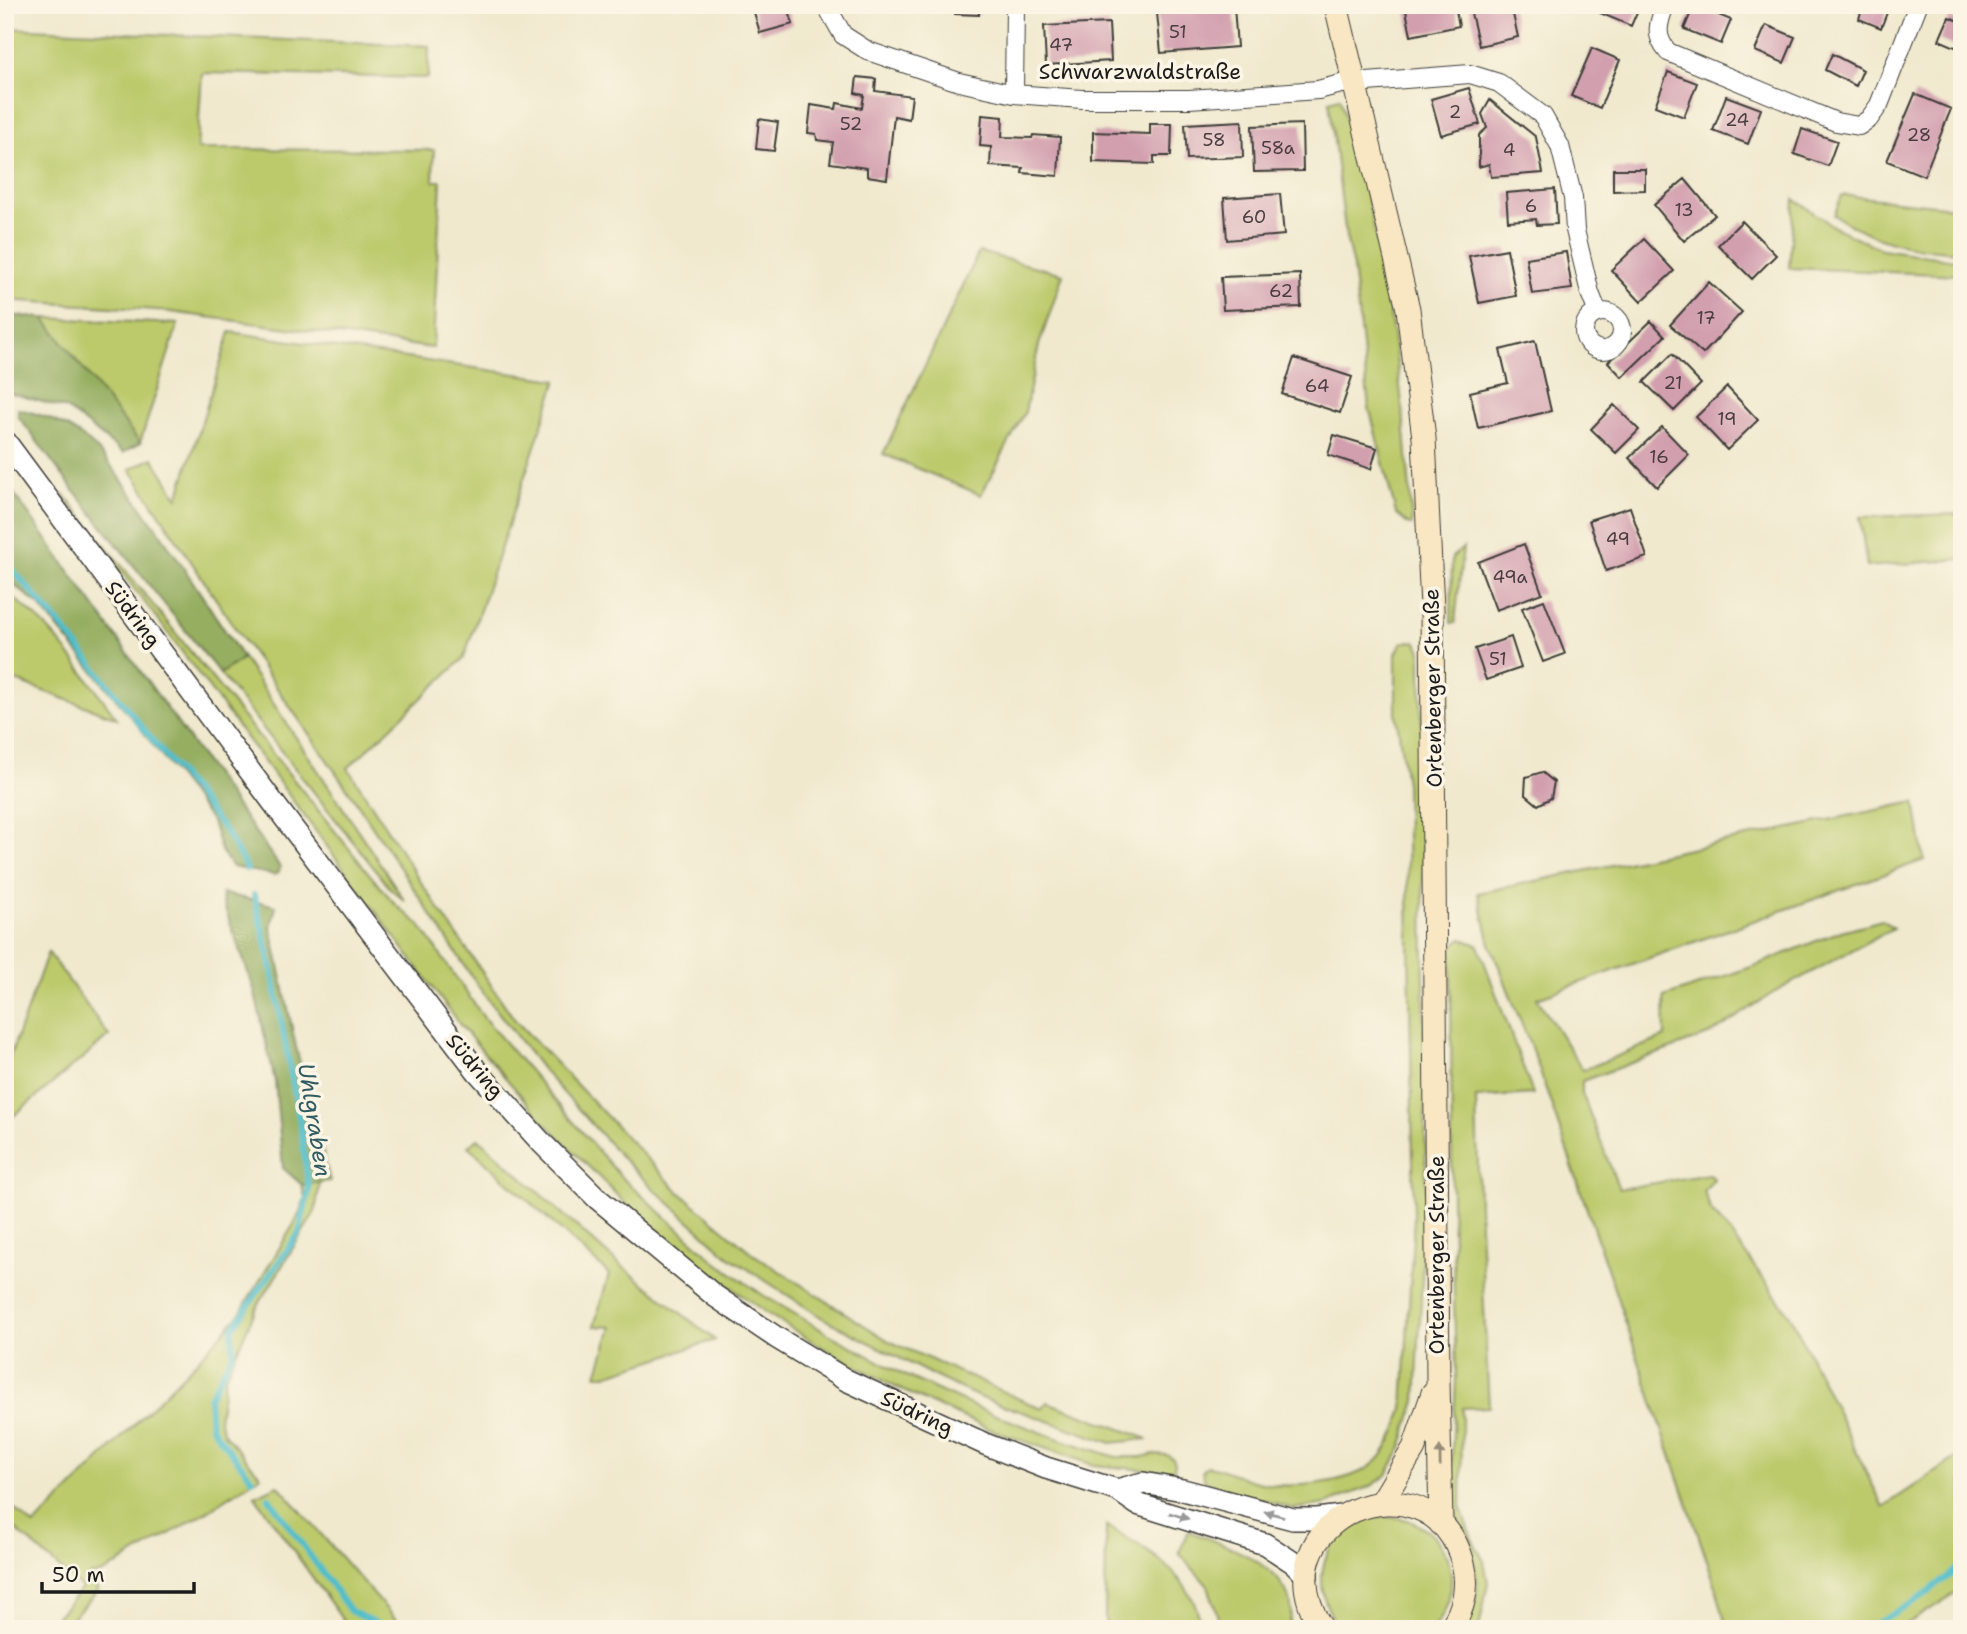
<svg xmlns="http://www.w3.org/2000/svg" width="1967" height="1634" font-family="'Shantell Sans',sans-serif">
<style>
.green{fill:#bcca6c;stroke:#6c7344;stroke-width:2}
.forest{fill:#95ae60;stroke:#58653e;stroke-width:2}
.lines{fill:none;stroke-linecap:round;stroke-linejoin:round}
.stream{stroke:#51beca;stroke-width:6}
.building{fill:#d29fae}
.minor-casing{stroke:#3c3b37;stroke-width:20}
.tertiary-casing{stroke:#3c3b37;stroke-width:24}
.secondary-casing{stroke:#3c3b37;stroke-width:25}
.minor{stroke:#fff;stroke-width:18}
.tertiary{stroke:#fff;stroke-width:21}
.secondary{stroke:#f9e7c3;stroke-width:23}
.oneway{fill:#968c78}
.oneway2{fill:#999}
.labels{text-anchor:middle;stroke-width:7;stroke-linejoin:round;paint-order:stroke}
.number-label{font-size:18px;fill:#4a3d40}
.street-label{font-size:21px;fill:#1c1c1c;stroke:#fcf5e5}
.water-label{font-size:23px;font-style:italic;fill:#315d62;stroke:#fcf5e5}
</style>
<rect width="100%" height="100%" fill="#fcf5e5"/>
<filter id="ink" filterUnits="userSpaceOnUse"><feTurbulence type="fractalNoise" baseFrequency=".0143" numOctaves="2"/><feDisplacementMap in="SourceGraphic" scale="14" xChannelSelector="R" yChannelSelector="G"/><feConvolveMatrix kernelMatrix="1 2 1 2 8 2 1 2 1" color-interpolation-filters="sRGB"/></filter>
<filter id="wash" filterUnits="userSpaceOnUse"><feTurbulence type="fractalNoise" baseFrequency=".00686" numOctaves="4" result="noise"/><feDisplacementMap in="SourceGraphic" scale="28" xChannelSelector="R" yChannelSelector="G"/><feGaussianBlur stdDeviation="1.57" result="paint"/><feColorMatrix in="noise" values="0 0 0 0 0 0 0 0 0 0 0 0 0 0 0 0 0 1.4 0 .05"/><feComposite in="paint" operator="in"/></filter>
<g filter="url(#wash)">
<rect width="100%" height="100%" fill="#f0e9ce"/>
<!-- green -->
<path class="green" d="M5,28L429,46L428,78L202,73L197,149L434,150L433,181H441L433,348L156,310L5,300Z
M1340,98C1349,131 1360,163 1367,196C1392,304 1406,415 1412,525H1409L1396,514L1369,407L1353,267L1346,237L1329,101Z
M1842,195L1962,208V252C1912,249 1877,243 1834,215Z
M1794,199L1836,228L1881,249L1962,261V275L1789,268Z
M979,252L1063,274L1039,345L1025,412L981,495L883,454Z
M44,318L178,324L140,443Z
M230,332L557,380L464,658L348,768L424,887L515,1020L678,1191L753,1254L889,1341L1042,1409L1047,1402L1148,1439L1111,1443L979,1397L936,1377L824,1319L728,1256L654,1189L624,1160L542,1069L478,986L355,800L233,625L130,469L153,458L178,498Z
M64,494L371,876L397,906L419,924L484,1018L620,1176L716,1262L763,1295L834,1337L906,1376L975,1407L1053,1437L1116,1457H1142L1154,1454L1167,1455L1173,1459L1175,1464L1174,1470L1166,1472L1094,1465L994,1431L899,1389L823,1348L768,1314L693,1260L629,1207L541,1119L461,1026L162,625L62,495Z
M1962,514V559L1867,567L1860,517Z
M1463,548L1455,623H1451L1452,557Z
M5,593C50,619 85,677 117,718L5,677Z
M1410,641L1417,642L1421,651L1426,1199L1416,1401L1400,1451L1387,1475L1371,1486L1326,1504L1294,1509L1219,1488L1205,1481L1202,1472L1207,1466C1218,1466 1243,1479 1257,1482C1288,1490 1353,1484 1377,1461C1391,1447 1398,1427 1403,1408L1414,1217L1406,783L1396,713V654L1401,643Z
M243,658L405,901L390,888L220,674Z
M1915,802L1924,860L1537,998L1583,1070L1665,1037L1664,997L1757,965L1841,931L1882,920L1893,928L1773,993L1711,1034L1582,1081V1093L1619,1189L1709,1174L1714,1179L1704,1191L1711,1211L1725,1226L1791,1317L1883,1507L1962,1454V1589L1899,1629H1727L1716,1587L1536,1060L1490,944L1478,893Z
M1462,939L1478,945L1533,1094L1476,1098L1479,1206L1489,1407L1462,1408L1461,1509L1472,1539L1484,1561L1488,1583L1479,1629H1464L1476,1601L1477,1583L1472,1550L1456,1514L1450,1488L1456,1380L1452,1208L1451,949L1457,941Z
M48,952L109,1036L5,1123V1070Z
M478,1138L613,1259L715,1340L606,1375H597L612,1327L594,1326L609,1274L468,1146Z
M320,1182L315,1212L256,1309L225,1377L219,1420L224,1434L261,1476L203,1514L103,1573L90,1576L98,1591L61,1629H46L82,1588L5,1520V1501L34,1526L197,1361L239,1315L297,1219L305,1198L302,1185Z
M278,1485L404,1629H349L255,1496Z
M1382,1517C1389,1517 1397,1517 1404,1519C1454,1533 1466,1593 1432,1629H1341C1311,1596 1316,1540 1360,1522C1367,1519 1375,1518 1382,1517Z
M1106,1526C1146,1548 1197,1578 1201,1629H1105Z
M1188,1531C1223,1544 1279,1562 1290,1601C1293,1609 1290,1620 1289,1629H1222L1208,1586L1179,1553Z"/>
<!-- forest -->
<path class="forest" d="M5,315L44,318L140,443L123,453L67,409L7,392Z
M18,409C45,415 69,425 90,443C107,458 121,479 134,497C173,549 207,604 243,658L220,674L72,488L18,416Z
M5,481L280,867L279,872L275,875L232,867L221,851L212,822L137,724L39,605L5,578Z
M222,893L276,906L271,927L296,1047L330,1181L302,1185L283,1168L275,1082L254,989L223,903Z"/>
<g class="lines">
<!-- stream -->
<path class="stream" d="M5,561L64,629L226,832L247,869
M253,1480L211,1427L209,1398L233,1353L232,1329L299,1233L309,1190L300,1123L270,960L254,895
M269,1498L350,1611L389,1629
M1866,1629L1920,1598L1962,1566"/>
</g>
<g id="blocks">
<!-- building -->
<path class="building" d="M752,5H787L793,24L760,33Z
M955,5H979V15L955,14Z
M1405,5H1455L1459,26L1411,36Z
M1469,5H1511L1518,37L1479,46Z
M1603,5H1640L1631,26L1600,13Z
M1694,5L1731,20L1721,44L1684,29Z
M1849,5H1890L1881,28L1859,19L1861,12L1849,7Z
M1234,6L1237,47L1161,53L1157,13Z
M1949,17L1962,22V50L1939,40Z
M1109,23L1111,61L1046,65L1044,26Z
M1766,25L1795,37L1784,63L1755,51Z
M1592,48L1620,60L1600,108L1571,96Z
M1832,54L1863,70L1856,86L1825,70Z
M1668,72L1697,83L1684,117L1655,106Z
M857,77L876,79L875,91L912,96L909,119L894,116L887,179L867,176V168L830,163L833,142L817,140L816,134L808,133L811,105L836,109L837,103L862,108L864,95L855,93Z
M1469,88L1480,124L1441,135L1431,99Z
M1915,94L1951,109L1924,176L1887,161Z
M1726,96L1761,109L1748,144L1713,131Z
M1490,100L1536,137L1543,173L1491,177L1489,164L1479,167V135L1487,128L1482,114Z
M982,115L1003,117L1002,137L1032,138L1033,135L1060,137L1058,176L1022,173L1023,168L990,166L991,147L980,146Z
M759,119L778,122L774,151L756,149Z
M1242,121L1243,157L1187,159L1185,124Z
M1150,124H1172L1171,156H1154V164L1093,162V132L1150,134Z
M1302,124L1303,171L1254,172L1252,126Z
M1802,129L1837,141L1828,166L1794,154Z
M1613,169H1645V190L1613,191Z
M1685,179L1715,215L1684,241L1654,205Z
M1555,189L1557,224L1537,225L1536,219L1508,221L1506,193Z
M1280,194L1284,235L1227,240L1224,198Z
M1742,221L1776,255L1752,279L1718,245Z
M1644,239L1674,271L1641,302L1611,270Z
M1507,249L1516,296L1479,303L1469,256Z
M1566,252L1572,289L1532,294L1526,258Z
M1300,274L1301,307L1223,310L1221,277Z
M1709,282L1742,312L1703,354L1670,325Z
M1651,321L1665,336L1622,377L1608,362Z
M1535,341L1551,411L1478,428L1470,392L1508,383L1500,350Z
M1672,354L1701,384L1674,411L1644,382Z
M1294,358L1352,377L1340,413L1282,394Z
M1727,387L1758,420L1727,450L1696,417Z
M1614,405L1639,430L1616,453L1591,429Z
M1662,427L1689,455L1657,487L1629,458Z
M1334,435L1377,448L1371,469L1328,455Z
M1630,507L1647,557L1606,571L1589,520Z
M1524,544L1542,593L1496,610L1478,562Z
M1544,600L1565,654L1543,662L1522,608Z
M1511,637L1521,668L1486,680L1475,649Z
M1542,772L1554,782L1551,798L1538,805L1525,794L1526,777Z"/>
</g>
</g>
<g filter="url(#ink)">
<use href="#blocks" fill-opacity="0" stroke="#3c3b37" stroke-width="2"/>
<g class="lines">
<defs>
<path id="minor" d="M826,5L843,35L868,51L959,82L1014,94L1082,99H1189L1318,90L1341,84L1470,74L1499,83L1543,116L1560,146L1573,198L1575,230L1590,293L1598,313
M1665,5C1658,24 1654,36 1668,52L1836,122L1859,126L1869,119L1879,105L1918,5
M1014,94L1015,5
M1584 331a19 19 0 1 1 38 0a19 19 0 1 1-38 0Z"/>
<path id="tertiary" d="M5,441L272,801L477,1071L540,1141L598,1199L715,1296L777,1338L846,1380L985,1444L1046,1468L1117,1490L1137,1504L1265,1544L1294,1563L1307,1576
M1117,1490L1143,1483L1183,1490L1293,1519H1317L1341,1516"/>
<path id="secondary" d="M1336,5L1408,309L1424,438L1432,608L1438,1380L1441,1524
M1381,1503L1414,1448L1433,1393
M1322,1629C1252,1519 1431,1445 1463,1563C1469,1586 1464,1610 1450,1629"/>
</defs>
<!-- minor casing -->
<use href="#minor" class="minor-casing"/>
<!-- tertiary casing -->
<use href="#tertiary" class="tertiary-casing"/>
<!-- secondary casing -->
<use href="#secondary" class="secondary-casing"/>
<!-- minor -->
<use href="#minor" class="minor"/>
<!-- tertiary -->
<use href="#tertiary" class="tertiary"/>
<!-- secondary -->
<use href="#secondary" class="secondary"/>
</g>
<!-- one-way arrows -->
<defs><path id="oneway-solid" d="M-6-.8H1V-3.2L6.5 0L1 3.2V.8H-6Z" transform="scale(1.75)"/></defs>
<use class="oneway" href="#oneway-solid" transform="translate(1440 1456) rotate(-91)"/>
<g class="oneway2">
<use href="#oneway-solid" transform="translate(1274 1514) rotate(-165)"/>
<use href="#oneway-solid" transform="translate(1179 1516) rotate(17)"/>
</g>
</g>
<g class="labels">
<!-- number labels -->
<g class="number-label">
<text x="1178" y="38">51</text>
<text x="1061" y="51">47</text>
<text x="1455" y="118">2</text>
<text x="1737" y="126">24</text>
<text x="851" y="130">52</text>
<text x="1919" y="141">28</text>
<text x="1214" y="146">58</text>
<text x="1278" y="154">58a</text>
<text x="1509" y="156">4</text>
<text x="1531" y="212">6</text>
<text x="1684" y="216">13</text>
<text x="1254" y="223">60</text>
<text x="1281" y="297">62</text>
<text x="1706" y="324">17</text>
<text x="1673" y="389">21</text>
<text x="1317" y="392">64</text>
<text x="1727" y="425">19</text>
<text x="1659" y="463">16</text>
<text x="1618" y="545">49</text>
<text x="1510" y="583">49a</text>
<text x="1498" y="665">51</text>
</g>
<!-- street labels -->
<g class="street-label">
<text x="1140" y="79">Schwarzwaldstraße</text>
<text transform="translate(133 614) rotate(53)" y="7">Südring</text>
<text transform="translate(1433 688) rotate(-91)" y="7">Ortenberger Straße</text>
<text transform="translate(475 1066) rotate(50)" y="7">Südring</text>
<text transform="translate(1437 1255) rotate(-90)" y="7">Ortenberger Straße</text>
<text transform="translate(917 1413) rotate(25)" y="7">Südring</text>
</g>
<!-- water labels -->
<g class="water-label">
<text transform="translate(315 1120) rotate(81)" y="8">Uhlgraben</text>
</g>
</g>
<!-- margin -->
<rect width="1967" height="1634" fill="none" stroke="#fcf5e5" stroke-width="28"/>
<!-- scale -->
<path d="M42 1582v10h152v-10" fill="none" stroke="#1c1c1c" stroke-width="3.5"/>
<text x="52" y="1582" font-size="21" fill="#1c1c1c" stroke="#fcf5e5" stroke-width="5" paint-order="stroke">50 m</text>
</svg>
